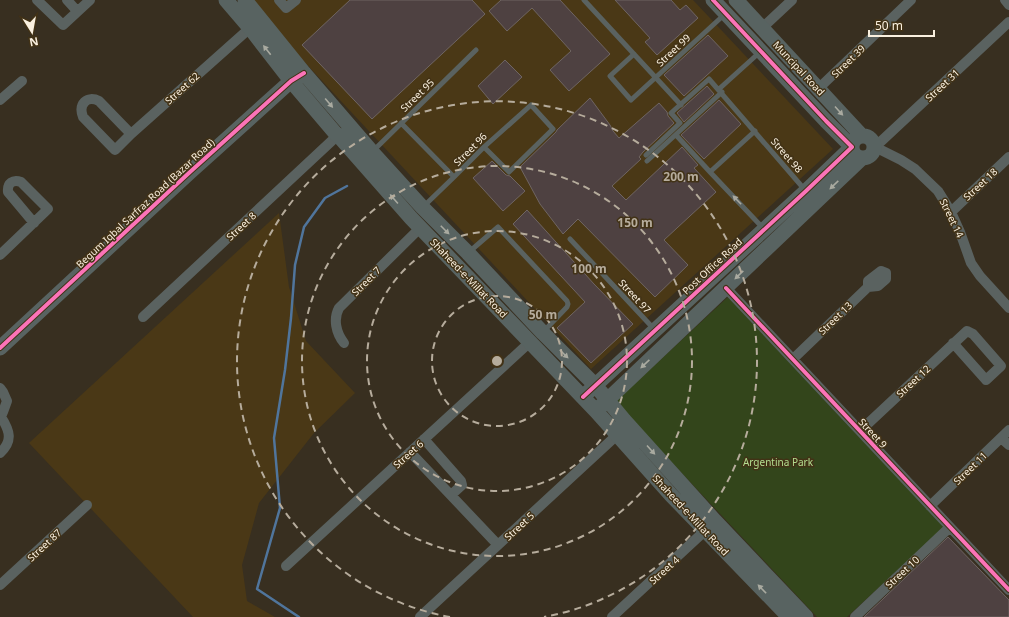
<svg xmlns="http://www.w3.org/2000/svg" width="1009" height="617" font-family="'Noto Sans',sans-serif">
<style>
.built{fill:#4a3816}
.green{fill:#33451b}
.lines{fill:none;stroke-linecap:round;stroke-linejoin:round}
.stream{stroke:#50759c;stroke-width:2.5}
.building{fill:#4e4141;stroke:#6f6562}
.lane{stroke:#5a6260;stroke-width:5}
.street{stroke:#5a6260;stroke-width:10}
.secondary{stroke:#586361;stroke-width:15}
.cycleway-casing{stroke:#423216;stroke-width:6}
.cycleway{stroke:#fb73b8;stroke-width:4}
.oneway{fill:#a9aaa0}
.oneway2{fill:#aaa9a0}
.ring{fill:none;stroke:#b6ac9c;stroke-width:2;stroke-dasharray:7 5}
.labels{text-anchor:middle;stroke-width:3;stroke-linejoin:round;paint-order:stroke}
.street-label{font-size:10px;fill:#faf0df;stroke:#423216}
.park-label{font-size:10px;fill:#b3de90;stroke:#423216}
.centre{fill:#b6ac9c;stroke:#423216;stroke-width:2}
.ring-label{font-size:12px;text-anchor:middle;font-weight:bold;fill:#b6ac9c;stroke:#423216;stroke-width:3;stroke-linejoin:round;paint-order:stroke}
</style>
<rect width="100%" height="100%" fill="#382f20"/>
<!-- built -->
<path class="built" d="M252,0H693L833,149L591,369L297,54Z
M279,213L289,287L306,341L355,393L314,433L259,503L242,565L247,601L275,617H193L29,443Z"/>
<!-- green -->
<path class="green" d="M728,297L944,527L847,617H817L615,402Z"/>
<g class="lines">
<!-- stream -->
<path class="stream" d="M299,617L257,589L280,508L274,438L285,370L291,318L295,265L304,227L325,198L347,186"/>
</g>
<!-- building -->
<path class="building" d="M350,0H472L485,14L372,119L302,45Z
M501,0H560L610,54L569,91L550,70L571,51L532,8L507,31L489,11Z
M615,0H671L680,10L686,5L698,18L657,55L645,42L650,38Z
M708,35L728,56L684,96L664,75Z
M505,60L522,77L493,104L478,86Z
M707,86L714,94L684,122L677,113Z
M590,98L610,125L613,131L619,138L659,103L667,112L668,116L674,123L643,152L639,157L641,159L612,186L626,200L682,147L698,165L694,168L716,192L664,240L688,265L655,297L578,219L563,234L540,204L520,167L556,132L557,130Z
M719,100L741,124L704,159L681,135Z
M492,161L506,175L510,176L525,191L503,211L473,178Z
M527,210L594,284L633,324L591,363L557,328L585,302L513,224Z
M948,537L1009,600V617H864Z"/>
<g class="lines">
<!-- lane -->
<path class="lane" d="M584,0L681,105
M634,54L610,76L631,100L725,14
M719,89L760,52
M401,123L454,177
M676,135L710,172L763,228
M374,150L476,50
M646,155L680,123L671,113L709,79L805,190
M647,161L722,92
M710,172L755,131
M424,206L454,177L484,147L531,105L553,129L509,172L484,147
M570,239L654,329
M469,252L498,227L567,301L568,304L567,307L543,332"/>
<!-- street -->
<path class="street" d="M37,0L63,25L90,0
M67,0L77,11
M279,0L286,8L296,0
M1005,0L1009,5
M1009,22L875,147L901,160L915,169L938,191L951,212L960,232L971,263L980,276L1009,308
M762,28L792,0
M819,88L911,0
M0,100L22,81
M131,134L99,101C87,95 78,104 83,117L115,150L131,134L250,28
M951,212L1009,157
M0,255L48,209L21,182C13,179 7,183 8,192L34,223
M726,288L1009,590
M143,317L338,135
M344,343C336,333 333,319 339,308L420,228
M793,359L868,287V281L881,271L886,273V279L878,286L868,287
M0,388L3,392L7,401L3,412L1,417C10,431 13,441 0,453
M860,431L967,331L973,334L1001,366L986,380L953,343
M1001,438L1009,445
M424,439L461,481L462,485L451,495
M410,452L498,545
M930,506L1009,430
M286,566L530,342
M0,585L87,505
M420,617L617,435
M612,617L709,527
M855,617L950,527"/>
<!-- secondary -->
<path class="secondary" d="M226,0L250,28L291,81L336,134L338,135L411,218L596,411L671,495L789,617
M245,0L304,73L372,152L422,207L468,253L543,333L595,385L624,420L715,521L806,617
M736,0L862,136
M852 147a11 11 0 1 1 22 0a11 11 0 1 1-22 0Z
M0,348L190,172L291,81L300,76
M588,392L806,191L852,147L826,121L713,0
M601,406L862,158"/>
<defs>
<path id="cycleway" d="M726,288L1009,590
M0,348L190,172L291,81L304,73
M583,397L806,191L852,147L826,121L713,0"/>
</defs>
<!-- cycleway casing -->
<use href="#cycleway" class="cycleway-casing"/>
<!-- cycleway -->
<use href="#cycleway" class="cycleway"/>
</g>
<!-- one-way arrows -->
<defs><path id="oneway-solid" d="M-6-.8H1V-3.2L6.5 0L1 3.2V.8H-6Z"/></defs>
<g class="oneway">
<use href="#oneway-solid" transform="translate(267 50) rotate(-128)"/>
<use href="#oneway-solid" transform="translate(329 103) rotate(50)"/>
<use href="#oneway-solid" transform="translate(839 111) rotate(48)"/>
<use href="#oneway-solid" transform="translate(834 185) rotate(136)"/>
<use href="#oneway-solid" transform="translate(394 199) rotate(-131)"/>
<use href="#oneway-solid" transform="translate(445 230) rotate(45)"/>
<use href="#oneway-solid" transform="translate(739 275) rotate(136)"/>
<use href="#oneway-solid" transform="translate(564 354) rotate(45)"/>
<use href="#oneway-solid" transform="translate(645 364) rotate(137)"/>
<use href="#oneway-solid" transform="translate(651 450) rotate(48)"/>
<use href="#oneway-solid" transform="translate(762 589) rotate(-134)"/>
</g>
<use class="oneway2" href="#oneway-solid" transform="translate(737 200) rotate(-134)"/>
<!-- distance rings -->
<g class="ring">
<circle cx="497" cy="361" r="65"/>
<circle cx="497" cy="361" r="130"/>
<circle cx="497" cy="361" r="195"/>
<path d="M450 617A260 260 0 1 1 544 617"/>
</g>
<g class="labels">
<!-- street labels -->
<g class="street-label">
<text transform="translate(673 50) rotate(-43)" y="4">Street 99</text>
<text transform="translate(848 61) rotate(-44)" y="4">Street 39</text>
<text transform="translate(799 68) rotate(47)" y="4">Muncipal Road</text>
<text transform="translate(942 85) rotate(-43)" y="4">Street 31</text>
<text transform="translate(182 88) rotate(-42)" y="4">Street 62</text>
<text transform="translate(417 95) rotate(-44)" y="4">Street 95</text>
<text transform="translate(470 149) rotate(-45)" y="4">Street 96</text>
<text transform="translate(787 155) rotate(49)" y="4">Street 98</text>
<text transform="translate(980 184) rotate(-43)" y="4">Street 18</text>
<text transform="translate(145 203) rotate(-43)" y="4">Begum Iqbal Sarfraz Road (Bazar Road)</text>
<text transform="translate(952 218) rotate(64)" y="4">Street 14</text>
<text transform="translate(241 226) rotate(-43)" y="4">Street 8</text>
<text transform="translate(712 266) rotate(-43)" y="4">Post Office Road</text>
<text transform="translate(469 278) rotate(46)" y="4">Shaheed-e-Millat Road</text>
<text transform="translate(366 281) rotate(-45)" y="4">Street 7</text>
<text transform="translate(635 296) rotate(47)" y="4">Street 97</text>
<text transform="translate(835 318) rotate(-44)" y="4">Street 13</text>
<text transform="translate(913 381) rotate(-43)" y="4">Street 12</text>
<text transform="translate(873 433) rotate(47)" y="4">Street 9</text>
<text transform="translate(408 454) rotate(-42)" y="4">Street 6</text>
<text transform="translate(970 468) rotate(-44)" y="4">Street 11</text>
<text transform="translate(691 515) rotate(47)" y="4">Shaheed-e-Millat Road</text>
<text transform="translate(519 526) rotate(-43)" y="4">Street 5</text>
<text transform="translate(44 545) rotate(-43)" y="4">Street 87</text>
<text transform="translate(664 570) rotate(-42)" y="4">Street 4</text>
<text transform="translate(902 572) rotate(-43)" y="4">Street 10</text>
</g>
<!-- park labels -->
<g class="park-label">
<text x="778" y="466">Argentina Park</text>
</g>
</g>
<circle cx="497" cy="361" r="6" class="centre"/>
<g class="ring-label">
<text x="681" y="181">200 m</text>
<text x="635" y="227">150 m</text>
<text x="589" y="273">100 m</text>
<text x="543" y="319">50 m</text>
</g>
<!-- north arrow -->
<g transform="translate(32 32) rotate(169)" stroke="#423216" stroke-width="3" paint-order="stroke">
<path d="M0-3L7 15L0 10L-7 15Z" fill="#faf0df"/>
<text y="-6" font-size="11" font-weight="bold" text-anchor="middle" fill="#faf0df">N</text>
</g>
<!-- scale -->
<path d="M869 30v6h65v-6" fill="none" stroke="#faf0df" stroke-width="2"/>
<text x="875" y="30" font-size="12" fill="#faf0df" stroke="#423216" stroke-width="3" paint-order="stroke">50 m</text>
</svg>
